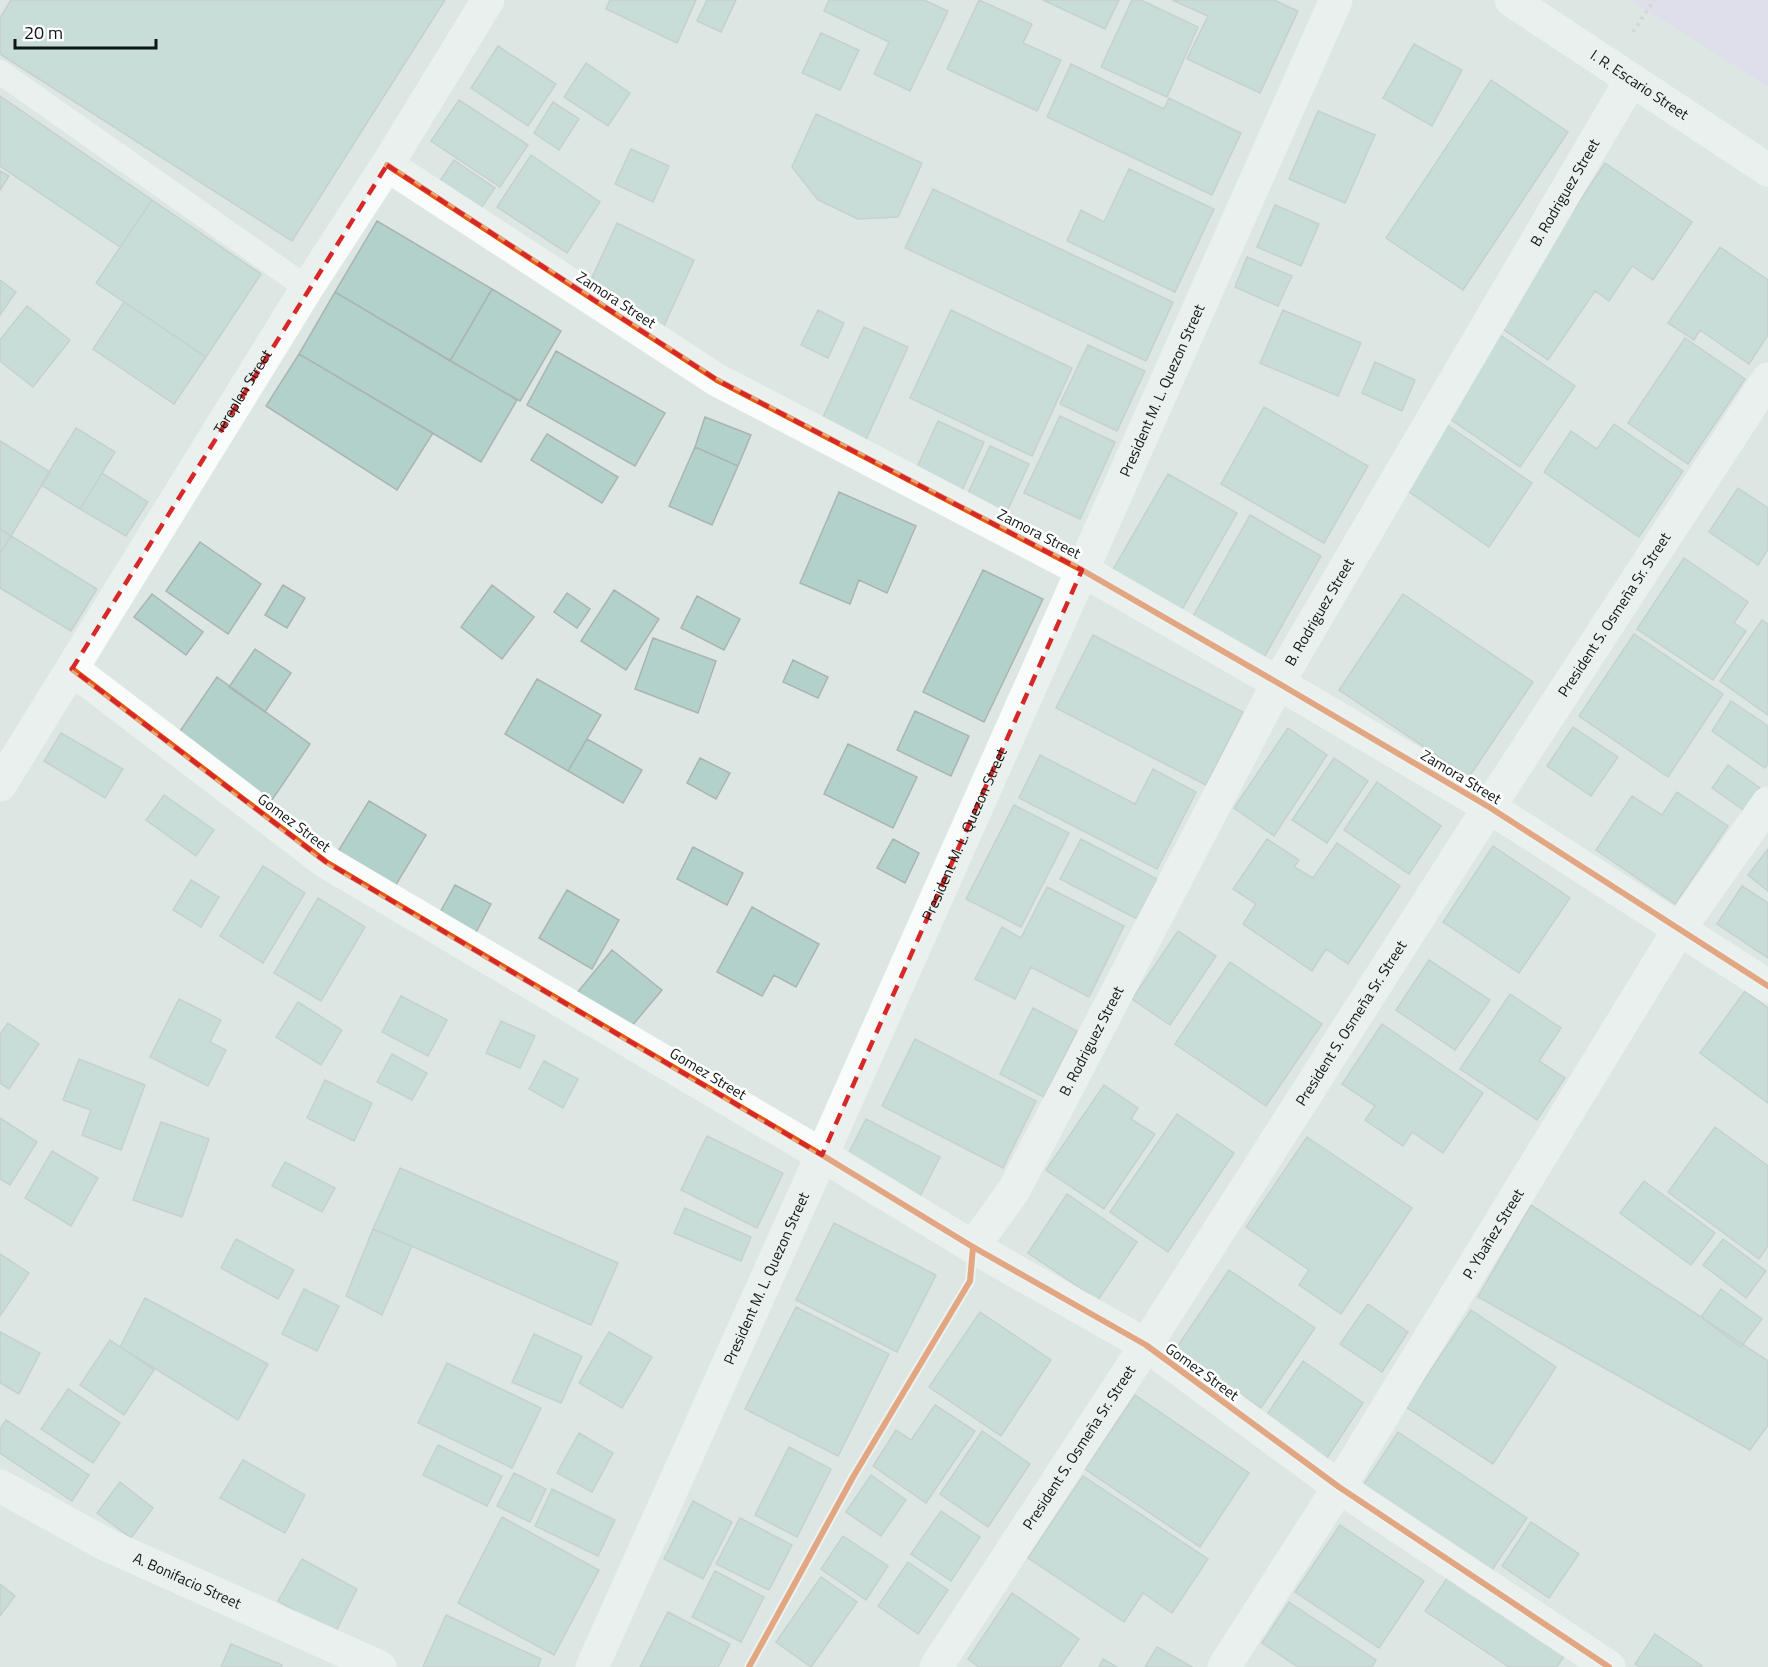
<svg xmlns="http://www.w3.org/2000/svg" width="1768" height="1667" font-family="'Titillium Web',sans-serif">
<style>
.green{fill:#e3d3f3}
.building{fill:#b2d1ca;stroke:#acb4b2;stroke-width:1.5}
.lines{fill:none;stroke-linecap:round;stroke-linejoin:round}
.path{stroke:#c3c7c6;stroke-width:4;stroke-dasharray:3 4.5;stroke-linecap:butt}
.service{stroke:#fafbfb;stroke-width:24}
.minor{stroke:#fafbfb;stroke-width:33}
.secondary{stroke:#fafbfb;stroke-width:33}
.cycleway-casing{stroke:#fff;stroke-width:10}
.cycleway{stroke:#e8590c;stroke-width:6}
.marked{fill:none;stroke:#d62828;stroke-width:4.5;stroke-dasharray:12 8;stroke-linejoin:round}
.labels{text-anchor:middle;stroke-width:5;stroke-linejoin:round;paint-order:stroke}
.street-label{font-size:15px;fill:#0f1715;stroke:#fff}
</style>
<rect width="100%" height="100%" fill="#dce7e4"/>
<!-- green -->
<path class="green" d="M1631,0H1768V87Z"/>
<!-- building -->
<path class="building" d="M11,0H445L292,241L0,54V18Z
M610,0H696L677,43L606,9Z
M707,0H736L721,32L697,21Z
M829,0H924L948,11L910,91L874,74L889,42L824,11Z
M979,0L1032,24L1023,43L1061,60L1037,111L947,69Z
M1043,0H1119L1105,29Z
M1132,0H1141L1198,27L1167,97L1101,67Z
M1172,0H1274L1298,11L1260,93L1187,59L1208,16Z
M821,33L859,50L840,90L802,73Z
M1414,44L1462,70L1432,126L1383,98Z
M498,46L556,84L528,126L471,88Z
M586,63L630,93L608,126L564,97Z
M1071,64L1164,109L1169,98L1241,133L1212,195L1047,117Z
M1491,80L1568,132L1463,290L1386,238Z
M0,96L152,200L120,247L0,166Z
M459,100L528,145L500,187L431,141Z
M553,102L579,119L559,150L534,133Z
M1318,111L1375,135L1345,203L1289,179Z
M816,114L922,163L898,217L858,219L818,200L792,167Z
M631,149L669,166L653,202L615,184Z
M531,155L600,202L567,253L497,207Z
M454,160L495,188L470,224L429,197Z
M1605,163L1692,222L1653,280L1632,266L1609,301L1595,291L1548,360L1497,325Z
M1129,169L1214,209L1175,292L1067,241L1081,210L1104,222Z
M0,171L9,176L0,190Z
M933,189L1173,302L1146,361L905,248Z
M152,200L261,274L206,357L96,283Z
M1275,205L1319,224L1301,266L1257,247Z
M377,221L492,289L450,361L335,292Z
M617,223L694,260L662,330L585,293Z
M1720,247L1768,280V335L1749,364L1700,330L1694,340L1668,323Z
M1247,257L1292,276L1278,306L1235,287Z
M0,280L16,292L0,315Z
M492,289L561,331L520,401L450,361Z
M335,292L517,400L481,462L299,354Z
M124,302L206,357L174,404L93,349Z
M27,306L70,340L33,387L0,361V340Z
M818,310L844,323L828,358L801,345Z
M951,310L1072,368L1032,456L910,398Z
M1283,310L1361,343L1338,396L1260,363Z
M864,327L908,347L864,444L820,424Z
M1497,333L1575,386L1520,467L1443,414Z
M1685,338L1745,379L1688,464L1628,423Z
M1088,345L1145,371L1117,431L1060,404Z
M556,351L665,413L635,466L527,405Z
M299,354L433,433L397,490L266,406Z
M1375,362L1415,380L1402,411L1362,393Z
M1264,407L1368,466L1324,543L1221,484Z
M1060,416L1115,442L1080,519L1024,493Z
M705,417L751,435L738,466L695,447Z
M938,421L984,442L959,497L913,476Z
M1614,424L1683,471L1639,537L1544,472L1571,431L1597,449Z
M1447,425L1532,483L1489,547L1405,489Z
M76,428L115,452L80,509L41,485Z
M547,434L618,477L602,503L531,460Z
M0,441L50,472L11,536L0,529Z
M990,446L1029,464L1003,520L964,502Z
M695,447L738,466L712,525L669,506Z
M102,473L148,502L126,536L80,509Z
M1168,474L1237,513L1180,613L1111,573Z
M1738,488L1768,508V549L1758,565L1709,532Z
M839,492L916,526L887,593L859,580L850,604L800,583Z
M1250,515L1321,556L1262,661L1191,620Z
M0,529L11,536L0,553Z
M11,536L97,589L71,631L0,588V553Z
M200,542L261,584L228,634L166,591Z
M1684,558L1748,602L1734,623L1746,631L1713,680L1637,629Z
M983,570L1043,599L984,722L923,692Z
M283,585L305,598L287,628L265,615Z
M492,585L534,617L502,659L461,627Z
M614,590L659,619L626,670L581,641Z
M567,593L590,609L577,628L554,612Z
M152,594L203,632L186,655L134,617Z
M1403,594L1533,682L1469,777L1339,690Z
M697,596L740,619L724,650L681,628Z
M1762,620L1768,624V715L1720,681Z
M1634,634L1723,694L1668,777L1579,716Z
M1093,635L1243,712L1206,785L1056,708Z
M653,638L716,661L698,713L635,689Z
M255,649L291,673L265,712L229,687Z
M793,660L828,677L818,698L783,682Z
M217,677L310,744L272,800L178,734Z
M537,679L601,715L568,771L505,734Z
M1731,701L1768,726V764L1765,768L1712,731Z
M915,711L969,736L951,776L897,750Z
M1573,727L1618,757L1591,796L1547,766Z
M1288,728L1327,755L1274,836L1234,808Z
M61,733L123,769L105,798L44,761Z
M587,739L642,770L623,803L568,771Z
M848,744L917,777L893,828L824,794Z
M1040,755L1135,804L1153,769L1196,792L1157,869L1019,798Z
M700,758L730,773L716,799L687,783Z
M1334,758L1368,781L1327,843L1292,820Z
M1728,765L1760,788L1745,811L1712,788Z
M1377,782L1441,826L1409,874L1344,830Z
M1677,792L1728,826L1675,904L1596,850L1632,796L1662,815Z
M164,795L214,830L196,856L146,820Z
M369,801L426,835L394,888L337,853Z
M1014,805L1069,833L1021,927L966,899Z
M893,839L919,853L905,883L877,868Z
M1081,839L1157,879L1137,919L1060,879Z
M1267,839L1299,860L1294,867L1313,878L1337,843L1400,886L1348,964L1326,949L1312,971L1243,924L1256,904L1233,889Z
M1493,846L1570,898L1519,973L1443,922Z
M693,847L743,873L727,905L677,879Z
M1768,849V891L1748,875Z
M263,866L305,893L263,963L220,936Z
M191,880L219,897L201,927L173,910Z
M455,885L491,904L474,936L438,916Z
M1742,886L1768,903V958L1717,924Z
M1047,887L1124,926L1089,997L1031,967L1015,999L975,979L1002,927L1021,938Z
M567,890L619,920L592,969L539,938Z
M318,898L365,927L321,1001L274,973Z
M752,907L819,944L796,987L774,975L762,996L717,972Z
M1178,931L1216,956L1170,1025L1132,999Z
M612,950L662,990L626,1033L577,993Z
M1429,960L1490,1000L1455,1050L1396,1010Z
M1230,962L1322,1024L1266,1106L1175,1044Z
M1745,991L1768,1008V1103L1700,1053Z
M1510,994L1561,1028L1539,1061L1565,1078L1537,1120L1460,1069Z
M401,996L447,1020L428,1056L382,1032Z
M179,999L221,1020L210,1042L226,1050L208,1086L150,1057Z
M298,1002L342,1030L321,1065L276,1037Z
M1033,1008L1077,1031L1044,1097L1000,1074Z
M501,1021L535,1036L520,1068L486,1053Z
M8,1023L39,1044L9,1089L0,1083V1034Z
M1382,1024L1483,1093L1443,1153L1412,1132L1403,1146L1365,1120L1375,1106L1342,1084Z
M915,1039L1036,1101L1003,1168L882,1106Z
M392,1054L427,1073L412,1100L377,1082Z
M79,1059L145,1085L121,1150L82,1135L91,1110L63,1100Z
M544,1061L578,1079L563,1108L529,1089Z
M325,1080L372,1103L354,1141L307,1118Z
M1104,1085L1138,1108L1131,1119L1155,1134L1104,1209L1046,1170Z
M1177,1114L1234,1153L1168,1252L1110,1212Z
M0,1118L37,1142L10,1185L0,1179Z
M866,1119L940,1157L915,1206L841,1168Z
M161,1122L209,1139L182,1217L133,1200Z
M1715,1127L1768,1166V1246L1759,1259L1668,1192Z
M707,1136L783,1173L757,1228L681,1190Z
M1307,1137L1412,1208L1341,1314L1299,1285L1309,1270L1246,1227Z
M52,1151L98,1178L71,1226L25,1198Z
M285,1162L335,1188L322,1212L272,1186Z
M400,1168L618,1263L591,1325L373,1229Z
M1644,1181L1715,1233L1691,1265L1620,1213Z
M1067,1194L1137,1242L1098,1300L1028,1253Z
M1531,1205L1768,1361V1425L1750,1450L1478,1297Z
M685,1208L751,1237L741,1261L674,1233Z
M834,1223L936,1275L897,1352L796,1300Z
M373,1229L412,1246L382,1315L346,1296Z
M236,1239L294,1270L278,1299L221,1268Z
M1723,1239L1766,1271L1746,1298L1703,1265Z
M0,1254L29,1273L0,1316Z
M1229,1270L1315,1328L1261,1408L1175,1350Z
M304,1289L339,1306L317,1351L282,1334Z
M1721,1289L1762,1319L1741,1347L1701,1317Z
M145,1298L268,1364L238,1420L120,1347Z
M1368,1304L1408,1332L1382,1372L1340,1344Z
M796,1307L889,1354L838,1456L745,1409Z
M1471,1310L1556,1367L1493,1464L1406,1407Z
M980,1312L1051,1360L1001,1436L929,1387Z
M0,1332L40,1353L19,1394L0,1383Z
M609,1332L652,1357L622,1408L579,1383Z
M534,1334L582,1356L561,1403L512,1382Z
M110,1340L154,1370L124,1415L80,1385Z
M1303,1361L1363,1403L1327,1458L1266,1416Z
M447,1363L541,1408L512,1468L418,1423Z
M68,1389L120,1423L93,1463L41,1429Z
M1135,1395L1249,1473L1200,1547L1085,1469Z
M935,1405L975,1431L926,1503L873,1466L896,1430L911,1440Z
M6,1420L89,1475L72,1501L0,1453V1429Z
M982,1431L1030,1464L988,1527L940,1494Z
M1398,1432L1527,1518L1492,1570L1364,1484Z
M579,1433L613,1453L592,1492L557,1473Z
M438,1445L502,1476L487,1506L423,1475Z
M789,1447L831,1469L797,1537L755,1515Z
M243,1460L305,1495L285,1533L220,1498Z
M514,1473L546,1489L530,1522L497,1506Z
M871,1475L906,1500L881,1536L846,1512Z
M1083,1476L1208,1559L1172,1613L1143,1593L1124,1622L1028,1558Z
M120,1482L153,1508L131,1538L97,1513Z
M552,1489L615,1520L598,1556L535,1526Z
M693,1501L732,1522L703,1579L664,1559Z
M941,1511L980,1537L951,1581L911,1554Z
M502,1517L599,1570L554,1655L458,1603Z
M740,1518L792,1545L769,1590L716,1564Z
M1531,1522L1579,1554L1549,1598L1502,1566Z
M1340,1525L1424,1581L1379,1648L1295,1592Z
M843,1536L888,1566L866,1600L821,1569Z
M302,1559L357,1589L334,1635L278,1601Z
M908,1562L948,1590L918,1634L878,1606Z
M715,1571L764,1597L741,1642L692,1617Z
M1452,1571L1568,1650L1557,1667H1509L1425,1611Z
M821,1577L857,1602L811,1667L776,1642Z
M0,1584L15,1596L0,1616Z
M1012,1593L1079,1639L1060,1667H979L968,1659Z
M1289,1602L1376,1660L1372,1667H1298L1262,1643Z
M668,1612L730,1644L718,1667H640Z
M446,1615L541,1659L538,1667H423Z
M1655,1634L1702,1666V1667H1640L1635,1664Z
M231,1644L282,1665L281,1667H221Z
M1157,1647L1192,1667H1145Z
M1103,1659L1117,1667H1099Z"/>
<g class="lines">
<!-- path -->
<path class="path" d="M1633,32L1654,0"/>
<!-- service -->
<path class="service" d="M0,72L307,288"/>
<!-- minor -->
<g class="minor">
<path d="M387,165L717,380L1082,570L1278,683L1489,807L1768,986"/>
<path d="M72,669L326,862L822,1155L973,1247L1146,1345L1339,1487L1609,1667"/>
<path id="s1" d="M0,785L307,288L387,165L488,0"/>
<path id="s2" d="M973,1247L1014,1190L1278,683L1631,80"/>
<path id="s3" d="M0,1486L107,1545L380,1667"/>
<path id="s4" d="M1224,1667L1339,1487L1678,931L1768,803"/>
</g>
<!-- secondary -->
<g class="secondary">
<path id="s5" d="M1511,0L1768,170"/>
<path id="s6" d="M592,1667L822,1155L1336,0"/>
<path id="s7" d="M936,1667L1146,1345L1489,807L1768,379"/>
</g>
<defs>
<path id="cycleway" d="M387,165L717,380L1082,570L1278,683L1489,807L1768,986
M72,669L326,862L822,1155L973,1247L1146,1345L1339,1487L1609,1667
M749,1667L853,1477L970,1281L973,1247"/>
</defs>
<!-- cycleway casing -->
<use href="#cycleway" class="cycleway-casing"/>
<!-- cycleway -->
<use href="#cycleway" class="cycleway"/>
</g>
<!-- marked area -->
<path d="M0 0H1768V1667H0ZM387,165L717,380L1082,570L822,1155L326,862L72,669Z" fill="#dce7e4" fill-opacity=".55" fill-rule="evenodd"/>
<path class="marked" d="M387,165L717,380L1082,570L822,1155L326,862L72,669Z"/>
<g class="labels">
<!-- street labels -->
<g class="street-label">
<text dy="5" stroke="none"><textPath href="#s5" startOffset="154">I. R. Escario Street</textPath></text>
<text dy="5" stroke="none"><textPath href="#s2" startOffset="1210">B. Rodriguez Street</textPath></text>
<text transform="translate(616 300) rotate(33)" y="5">Zamora Street</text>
<text dy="5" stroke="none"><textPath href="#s6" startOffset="1398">President M. L. Quezon Street</textPath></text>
<text dy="5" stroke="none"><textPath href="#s1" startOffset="462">Tereplen Street</textPath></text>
<text transform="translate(1039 534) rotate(27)" y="5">Zamora Street</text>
<text dy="5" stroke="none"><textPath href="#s2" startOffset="724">B. Rodriguez Street</textPath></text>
<text dy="5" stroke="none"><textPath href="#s7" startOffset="1252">President S. Osmeña Sr. Street</textPath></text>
<text transform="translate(1461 777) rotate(31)" y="5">Zamora Street</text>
<text transform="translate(294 823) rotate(37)" y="5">Gomez Street</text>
<text dy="5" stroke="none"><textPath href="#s6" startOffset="912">President M. L. Quezon Street</textPath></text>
<text dy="5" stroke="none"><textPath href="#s7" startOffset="766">President S. Osmeña Sr. Street</textPath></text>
<text dy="5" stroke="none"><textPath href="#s2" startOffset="238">B. Rodriguez Street</textPath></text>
<text transform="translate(708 1074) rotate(31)" y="5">Gomez Street</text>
<text dy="5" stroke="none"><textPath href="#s4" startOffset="510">P. Ybañez Street</textPath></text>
<text dy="5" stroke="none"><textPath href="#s6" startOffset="426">President M. L. Quezon Street</textPath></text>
<text transform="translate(1202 1372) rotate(36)" y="5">Gomez Street</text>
<text dy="5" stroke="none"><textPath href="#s7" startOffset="262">President S. Osmeña Sr. Street</textPath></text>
<text dy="5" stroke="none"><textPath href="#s3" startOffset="210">A. Bonifacio Street</textPath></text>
</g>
</g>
<!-- scale -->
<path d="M15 39v9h141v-9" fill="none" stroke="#0f1715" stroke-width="3"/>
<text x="24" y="39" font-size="18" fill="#0f1715" stroke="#ffffff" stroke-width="4.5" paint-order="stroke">20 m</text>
</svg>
